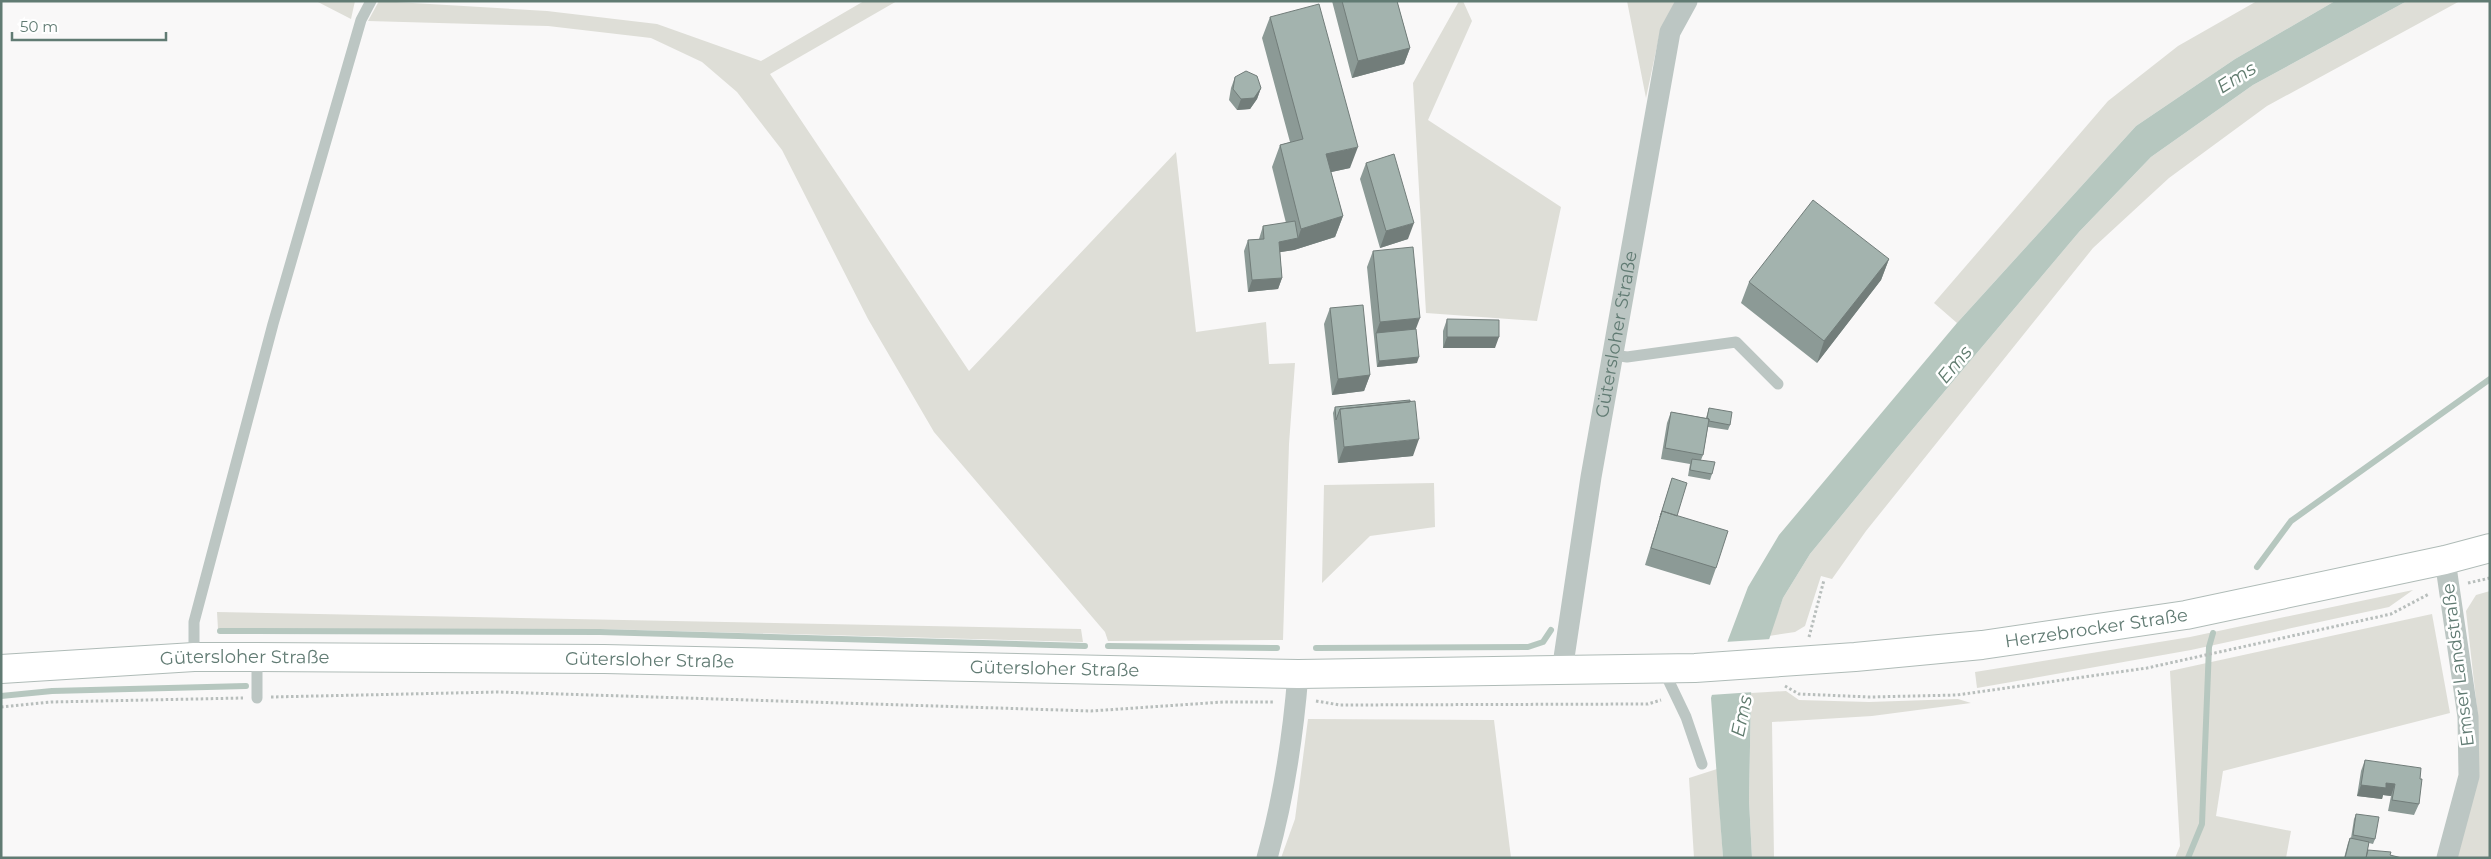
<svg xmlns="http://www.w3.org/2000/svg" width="2491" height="859" font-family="Montserrat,sans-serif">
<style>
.green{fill:#deded7}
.water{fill:#b6c7bf}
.pier{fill:#f9f8f8}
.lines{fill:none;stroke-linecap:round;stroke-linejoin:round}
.stream{stroke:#b6c7bf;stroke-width:6}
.secondary-casing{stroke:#afbbb7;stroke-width:30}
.path{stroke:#b8bebc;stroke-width:3;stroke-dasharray:2.5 2.5;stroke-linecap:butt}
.lane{stroke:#bcc6c3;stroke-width:11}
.street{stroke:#bcc6c3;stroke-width:21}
.secondary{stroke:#fff;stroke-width:28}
.wall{fill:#8c9a96}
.shaded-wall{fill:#727d7a}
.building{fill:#a3b3ae;stroke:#727d7a}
.labels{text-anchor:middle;stroke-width:5;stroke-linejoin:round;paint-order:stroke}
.street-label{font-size:18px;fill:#617b73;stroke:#fff}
.water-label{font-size:19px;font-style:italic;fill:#607b6e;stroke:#fff}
</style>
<rect width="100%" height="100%" fill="#f9f8f8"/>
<!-- green -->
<path class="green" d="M316,1H355L351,19Z
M379,1L547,11L657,24L761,61L864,1H897L770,74L969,371L1176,152L1196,332L1266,322L1269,364L1295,363L1289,444L1283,640L1108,641L1105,632L934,432L868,319L782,150L737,92L702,62L651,38L548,26L368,21Z
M1459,1H1463L1472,21L1428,120L1561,207L1537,321L1426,313L1413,83Z
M1627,1H1676L1660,32L1646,98Z
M2257,1H2335L2235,59L2136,126L1957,323L1934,303L2108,101L2178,46Z
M2407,1H2460L2267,106L2169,178L2093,248L1866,531L1832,579L1821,576L1805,626L1795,632L1769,636L1783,598L1810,554L1896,449L2079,232L2151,157L2253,85Z
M1434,483L1435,527L1370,536L1322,583L1324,485Z
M2413,590L2389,607L2191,650L1977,688L1975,672L2190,637Z
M2490,591V858H2457L2478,717L2466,611L2476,595Z
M217,612L1081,629L1083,642L600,629H218Z
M2432,614L2450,713L2223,771L2216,816L2291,831L2286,858H2175L2180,846L2170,671Z
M1786,691L1799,700L1869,702L1958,699L1971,703L1872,716L1772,722L1774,858H1752L1749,800L1751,693Z
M1308,719L1494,720L1511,858H1281L1295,819Z
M1717,769L1723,858H1694L1689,778Z"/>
<!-- water -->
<path class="water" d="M2335,1H2407L2253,85L2151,157L2079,232L1896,449L1810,554L1783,598L1751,693L1749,800L1752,858H1723L1711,698L1728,640L1748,587L1779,535L1957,323L2136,126L2235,59Z"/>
<!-- pier -->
<path class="pier" d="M1771,639L1754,692L1710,695L1725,642Z"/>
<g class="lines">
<!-- stream -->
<path class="stream" d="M2257,567L2291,521L2490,379
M220,631L600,632L1085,646
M1108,646L1277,648
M1316,648L1528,647L1543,642L1551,630
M1,696L52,691L246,686
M2188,858L2202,824L2209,647L2213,633"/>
<defs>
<g id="secondary">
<path id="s2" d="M1,669L194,657H257L604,659L1298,674L1695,668L1855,657L1982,645L2186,615L2445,560L2490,548"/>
</g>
</defs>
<!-- secondary casing -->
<use href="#secondary" class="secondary-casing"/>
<!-- path -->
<path class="path" d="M2468,583L2490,578
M1809,637L1824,580
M1785,686L1799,694L1870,697L1957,695L2147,668L2391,614L2429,594
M271,697L498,692L1091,711L1223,702H1274
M1316,701L1340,705L1648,704L1661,700
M1,707L51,702L243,698"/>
<!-- lane -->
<path class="lane" d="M1614,355L1627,357L1736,342L1778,384
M194,657V622L273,324L361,20L371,1
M257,657V698
M1663,669L1686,717L1702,764"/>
<!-- street -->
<g class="street">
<path d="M2445,560L2468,717L2469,776L2447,858"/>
<path id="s1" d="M1562,671L1591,477L1670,32L1687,1"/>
<path d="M1267,858C1284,797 1293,737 1298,674"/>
</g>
<!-- secondary -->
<use href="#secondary" class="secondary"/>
</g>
<!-- wall -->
<path class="wall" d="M1332,1H1397L1410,48L1404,64L1352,78Z
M1270,17L1350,168L1331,172L1343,216L1335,237L1294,250L1280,252L1282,278L1278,289L1248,292L1244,251L1248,240L1259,239L1263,226L1286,223L1272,167L1280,145L1290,142L1262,38Z
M1235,77L1261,88L1257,99L1250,109L1237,110L1229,100L1231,88Z
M1366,163L1408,239L1380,248L1360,179Z
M1373,251L1416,329L1417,363L1377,367L1367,267Z
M1889,259L1881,280L1817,363L1741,303L1749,282Z
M1330,308L1370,375L1364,391L1332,395L1324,324Z
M1447,319L1495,348H1443V331Z
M1335,407L1413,456L1338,463L1333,413Z
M1709,408L1730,425L1728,430L1708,427L1703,455L1701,460L1712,474L1710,480L1688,476L1690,464L1661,459L1667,423L1671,412L1706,418Z
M1672,478L1677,516L1716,568L1710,585L1645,565Z
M2365,760L2420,779L2419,804L2414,815L2388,811L2391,796L2383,795L2382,799L2357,796L2361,771Z
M2356,814L2375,839L2373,844L2369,843L2366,856L2368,850L2402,858H2344L2348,843L2350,838H2351L2354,819Z"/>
<!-- shaded-wall -->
<path class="shaded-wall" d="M1410,48L1404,64L1352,78L1358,61Z
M1261,88L1257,99L1250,109L1237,110L1241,99Z
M1358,147L1350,168L1318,175L1326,154Z
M1343,216L1335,237L1294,250L1301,229Z
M1414,223L1408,239L1380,248L1386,231Z
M1298,238L1294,250L1275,253L1279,242Z
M1889,259L1881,280L1817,363L1824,341Z
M1282,278L1278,289L1248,292L1252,280Z
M1420,318L1414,334L1376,333L1380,322Z
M1447,337H1499L1495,348H1443Z
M1419,357L1417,363L1377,367L1379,361Z
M1370,375L1364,391L1332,395L1338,379Z
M1419,439L1413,456L1338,463L1344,447Z
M2386,783L2395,784L2391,796L2383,795L2382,799L2357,796L2361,785Z"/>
<!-- building -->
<path class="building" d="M1342,1H1397L1410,48L1358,61Z
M1319,4L1358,147L1326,154L1343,216L1301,229L1280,145L1303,139L1270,17Z
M1246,71L1257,76L1261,88L1254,98L1241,99L1233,89L1235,77Z
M1394,154L1414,223L1386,231L1366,163Z
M1813,200L1889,259L1824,341L1749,282Z
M1295,221L1298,238L1279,242L1282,278L1252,280L1248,240L1264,239L1263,226Z
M1413,247L1420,318L1380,322L1373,251Z
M1363,305L1370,375L1338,379L1330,308Z
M1447,319L1499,320V337H1447Z
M1416,329L1419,357L1379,361L1376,333Z
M1410,400V402L1340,409L1336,420L1335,407Z
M1415,401L1419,439L1344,447L1340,409Z
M1709,408L1732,412L1730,425L1709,421V419L1707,418Z
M1671,412L1709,419L1703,455L1665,448Z
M1692,459L1715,462L1712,474L1690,470Z
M1672,478L1687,483L1677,516L1662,511L1660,517Z
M1662,511L1728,531L1716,568L1651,548Z
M2365,760L2421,768L2420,779H2422L2419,804L2392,800L2395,784L2386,783V788L2361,785Z
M2356,814L2379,817L2375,839L2353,835Z
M2350,838L2369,842L2366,858H2345Z
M2368,850L2391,852L2390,855L2402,858H2366Z"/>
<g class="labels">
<!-- street labels -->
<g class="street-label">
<text dy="6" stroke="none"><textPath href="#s1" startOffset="341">Gütersloher Straße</textPath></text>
<text dy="6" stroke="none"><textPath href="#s2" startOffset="2098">Herzebrocker Straße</textPath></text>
<text dy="6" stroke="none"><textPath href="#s2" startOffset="244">Gütersloher Straße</textPath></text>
<text dy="6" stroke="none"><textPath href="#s2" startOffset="649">Gütersloher Straße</textPath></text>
<text transform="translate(2458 665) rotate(-97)" y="6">Emser Landstraße</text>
<text dy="6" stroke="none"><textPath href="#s2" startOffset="1054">Gütersloher Straße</textPath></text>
</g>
<!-- water labels -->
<g class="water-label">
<text transform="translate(2236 77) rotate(-32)" y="7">Ems</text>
<text transform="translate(1954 364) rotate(-50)" y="7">Ems</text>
<text transform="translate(1741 716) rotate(-78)" y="7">Ems</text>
</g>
</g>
<!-- border -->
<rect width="2491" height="859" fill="none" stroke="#617b73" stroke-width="5"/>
<!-- scale -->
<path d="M12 32v8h154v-8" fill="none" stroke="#617b73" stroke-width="2.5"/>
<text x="20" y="32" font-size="15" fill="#617b73" stroke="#ffffff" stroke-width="4" paint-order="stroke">50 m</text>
</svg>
